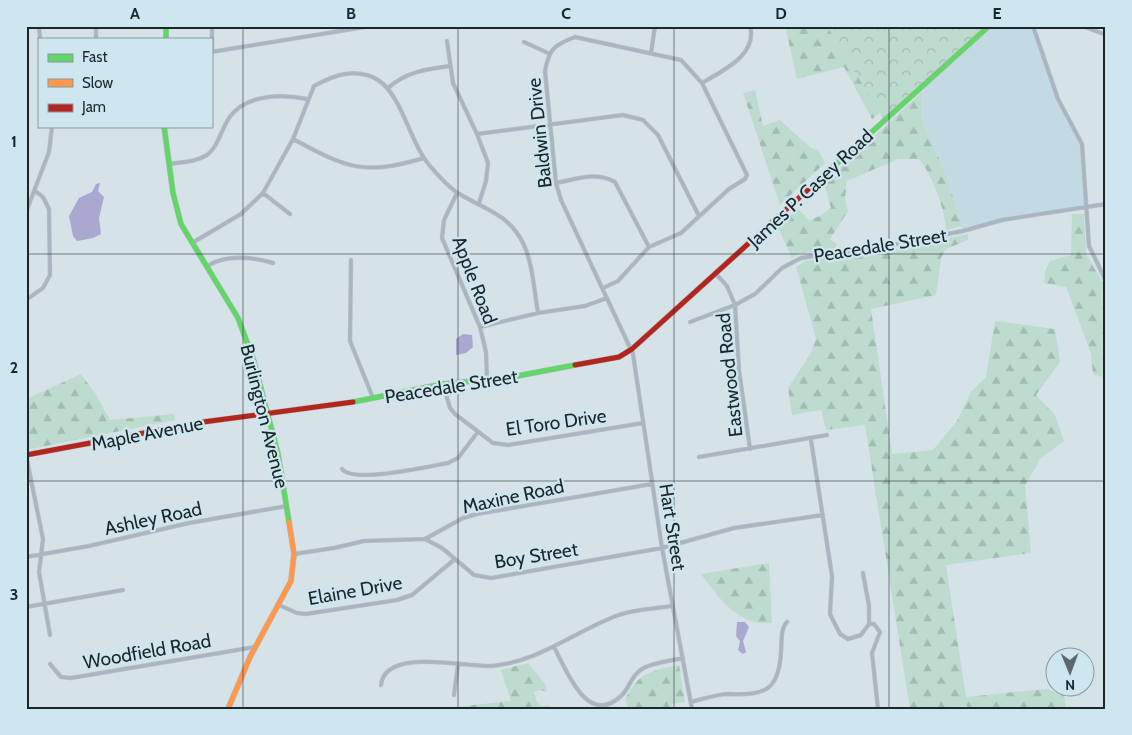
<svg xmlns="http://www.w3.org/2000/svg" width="1132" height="735" font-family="Cabin,sans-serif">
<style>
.built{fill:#c3dae4}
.forest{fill:url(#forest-firs)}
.park{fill:url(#park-crowns)}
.water{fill:#a9a8d1}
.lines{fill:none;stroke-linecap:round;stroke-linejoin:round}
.street-casing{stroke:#b5bfc4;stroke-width:4.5}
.fast-casing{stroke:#b5bfc4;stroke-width:6}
.slow-casing{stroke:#b5bfc4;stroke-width:6}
.jam-casing{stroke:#b5bfc4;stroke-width:6}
.street{stroke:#aab5c2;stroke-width:3}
.fast{stroke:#63d668;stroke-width:5}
.slow{stroke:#ff974d;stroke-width:5}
.jam{stroke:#b3261e;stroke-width:5}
.grid{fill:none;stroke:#1c2629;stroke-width:1;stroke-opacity:0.55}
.labels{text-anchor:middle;stroke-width:4.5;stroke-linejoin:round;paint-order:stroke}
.street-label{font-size:19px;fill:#1c2629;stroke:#cde6f0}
.neatline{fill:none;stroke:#1c2629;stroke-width:2}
.grid-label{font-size:16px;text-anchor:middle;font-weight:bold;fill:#1c2629}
</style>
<defs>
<pattern id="forest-firs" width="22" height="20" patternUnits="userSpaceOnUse" patternTransform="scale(1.25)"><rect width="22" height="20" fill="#bedbd0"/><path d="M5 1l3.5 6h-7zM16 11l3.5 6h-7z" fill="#a3bcb3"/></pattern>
<pattern id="park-crowns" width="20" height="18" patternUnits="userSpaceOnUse" patternTransform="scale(1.25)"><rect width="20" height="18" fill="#bedbd0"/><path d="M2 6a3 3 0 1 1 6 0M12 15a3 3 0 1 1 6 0" fill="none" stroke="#a3bcb3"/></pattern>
</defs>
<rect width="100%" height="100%" fill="#d5e2e8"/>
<!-- built -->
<path class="built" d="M990,26H1033L1058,98L1082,144L1087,207L1002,220L963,231L946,174L922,121L924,84Z"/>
<!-- forest -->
<path class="forest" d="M785,26H839L885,109L872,119L844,67L797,79Z
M755,90L763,126L780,120L811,148L818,150L825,163L780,205L743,93Z
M923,91L922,121L946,174L962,226L946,230C945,208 932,175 919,159H898L847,181L845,199L848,211L830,239L837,244L834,250L800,253L792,258L778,227L798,209L809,220L820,216L831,208L824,183Z
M1072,214H1084L1086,254L1106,288V378L1093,374L1091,353L1066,287L1044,283L1045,271L1050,261L1071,255Z
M968,234V240L946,249L941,258L936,295L871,309L892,454L933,450L957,421L971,392L986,377L995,321L1055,329L1060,362L1036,395L1055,415L1064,441L1040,459L1025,486L1031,553L946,565L966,697L1047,689L1064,695L1066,709H967V706L910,709L865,425L826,430L821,410L792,415L788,388L811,353L816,338L796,267L805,261L902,248Z
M81,374L95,393L110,420L174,414L175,420L26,450V399Z
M769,563L772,623C739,627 719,598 701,574Z
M528,663L546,685L547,692L539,690L534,692L537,702L542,706L550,705L551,709H438L511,701L501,670Z
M679,665L685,702L672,704L671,709H629L625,699C641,671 648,672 679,665Z"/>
<!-- park -->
<path class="park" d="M827,26H990L884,120Z"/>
<!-- water -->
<path class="water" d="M100,183L98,191L104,197L99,218L101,234L93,238L77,241L73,236L69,216L79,198L92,192L96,184Z
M463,334L472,335L473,347L466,353L456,355V339Z
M737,622H745L749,627L743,641L746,652L743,654L738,650L740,641L736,636Z"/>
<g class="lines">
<defs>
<path id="street" d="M39,26L40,39
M212,26V52
M1033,26L1058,99L1082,144L1089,246L1106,281
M1083,26L1106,35
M96,39V26
M447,41L453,83L477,134L488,163L486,181L479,203
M524,42L548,53
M211,52L371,26
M651,53L655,26
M702,83C722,71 758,55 750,26
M388,88C406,72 426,69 450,66
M477,134L623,115L643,120L658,135L699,216
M293,139C347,168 363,176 424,158
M169,164C182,162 196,162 207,155C218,147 221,130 229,118C245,94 282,94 307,99
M556,183C577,179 596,171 615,182L649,247
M263,193L290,214
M457,193L444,220L442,238L480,327L486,352L487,379
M26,212L49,152L52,126
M192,243L241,214L263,193L293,139L314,86C334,75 356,67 378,80C400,94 409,136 424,158C430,167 449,188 458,193C483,209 508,213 523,243C533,264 534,290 538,313
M351,260L350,341L373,398
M207,266C226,254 253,257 273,263
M716,274L727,286L735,305L739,370L750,449
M603,288L618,281L649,247L681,233L729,189L745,179L747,175L702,83L681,60L575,37C554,45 549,49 545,71L556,183L561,200L633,354L662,548L692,709
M26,300L43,288L50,275L49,209L43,197L35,191
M690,322L735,305L755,294L782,268L801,258L896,244L963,231L1002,220L1106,204
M480,327L538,313L585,306L607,298
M443,384L450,408L455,414L493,443L508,445L643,423
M811,440L832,576L830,614L840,634L848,639L861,635L869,624H874L880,632L872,653L878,709
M26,455L43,539L39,572L50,635
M699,457L827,435
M342,469C353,484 430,466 448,463L458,458L477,433
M425,539L442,548L474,575L491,578L662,548L734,528L823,515
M294,554L334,548L364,541L425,539L463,518L477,514L652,484
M26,557L89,546L189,523L287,506
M863,573L869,606V624
M279,605L297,613L306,614L397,600L412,595L455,559
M26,607L123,590
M554,647C566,669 587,728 621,696C630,688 631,675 642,669C653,662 670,661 683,658
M50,664L61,677L71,678L255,647
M381,685C385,646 468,668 492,666C538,662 574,632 616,616C633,609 654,609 672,606
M454,695L458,665
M691,702C703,699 717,694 729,694C765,696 779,690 781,652C782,643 780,629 787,622"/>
<path id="fast" d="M166,26V39
M164,126L173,193L181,224L238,318L253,358L278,454L289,522
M833,167L989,26
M353,402L443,384L512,377L575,365"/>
<path id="slow" d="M228,709L250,657L291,581L294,554L289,522"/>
<path id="jam" d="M575,365L619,357L632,349L833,167
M26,455L203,422L353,402"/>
</defs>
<!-- street casing -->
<use href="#street" class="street-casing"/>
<!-- fast casing -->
<use href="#fast" class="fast-casing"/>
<!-- slow casing -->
<use href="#slow" class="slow-casing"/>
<!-- jam casing -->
<use href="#jam" class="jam-casing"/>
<!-- street -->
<use href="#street" class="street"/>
<!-- fast -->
<use href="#fast" class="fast"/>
<!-- slow -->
<use href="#slow" class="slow"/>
<!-- jam -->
<use href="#jam" class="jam"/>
</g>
<!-- grid -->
<path class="grid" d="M243,26V709M458,26V709M674,26V709M889,26V709M26,254H1106M26,481H1106"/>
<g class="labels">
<!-- street labels -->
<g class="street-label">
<text transform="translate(539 133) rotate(-96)" y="7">Baldwin Drive</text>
<text transform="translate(810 188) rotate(-43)" y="7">James P. Casey Road</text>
<text transform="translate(880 245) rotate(-9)" y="7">Peacedale Street</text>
<text transform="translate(475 280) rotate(69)" y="7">Apple Road</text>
<text transform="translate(729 375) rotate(-96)" y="7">Eastwood Road</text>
<text transform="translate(451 386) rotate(-9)" y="7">Peacedale Street</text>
<text transform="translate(265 416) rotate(76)" y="7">Burlington Avenue</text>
<text transform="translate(556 422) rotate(-8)" y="7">El Toro Drive</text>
<text transform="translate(147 433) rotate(-11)" y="7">Maple Avenue</text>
<text transform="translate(513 496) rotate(-12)" y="7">Maxine Road</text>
<text transform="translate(153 518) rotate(-12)" y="7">Ashley Road</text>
<text transform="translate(673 527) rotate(81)" y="7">Hart Street</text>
<text transform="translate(536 555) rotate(-9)" y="7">Boy Street</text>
<text transform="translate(355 590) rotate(-10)" y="7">Elaine Drive</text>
<text transform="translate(147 651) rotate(-10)" y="7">Woodfield Road</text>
</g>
</g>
<!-- border -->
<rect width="1132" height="735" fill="none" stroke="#cde6f0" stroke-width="55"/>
<!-- legend -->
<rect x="38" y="38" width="175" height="90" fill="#cde6f0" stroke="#8699a0"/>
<rect x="48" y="54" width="25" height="8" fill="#63d668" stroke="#8699a0"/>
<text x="82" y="62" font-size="15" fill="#1c2629">Fast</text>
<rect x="48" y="79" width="25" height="8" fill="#ff974d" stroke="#8699a0"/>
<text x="82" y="88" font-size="15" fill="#1c2629">Slow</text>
<rect x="48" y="104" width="25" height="8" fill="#b3261e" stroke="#8699a0"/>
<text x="82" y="112" font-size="15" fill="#1c2629">Jam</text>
<!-- north arrow -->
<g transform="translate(1070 672) rotate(179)"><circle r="24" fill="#cde6f0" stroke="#8699a0"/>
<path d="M0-4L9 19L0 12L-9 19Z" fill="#5d686c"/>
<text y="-8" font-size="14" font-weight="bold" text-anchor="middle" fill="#1c2629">N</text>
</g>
<rect x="28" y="28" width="1076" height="680" class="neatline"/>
<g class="grid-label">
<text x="135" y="19">A</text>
<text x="351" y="19">B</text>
<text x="566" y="19">C</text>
<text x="781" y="19">D</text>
<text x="997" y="19">E</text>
<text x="14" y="147">1</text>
<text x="14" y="373">2</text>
<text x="14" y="600">3</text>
</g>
</svg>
